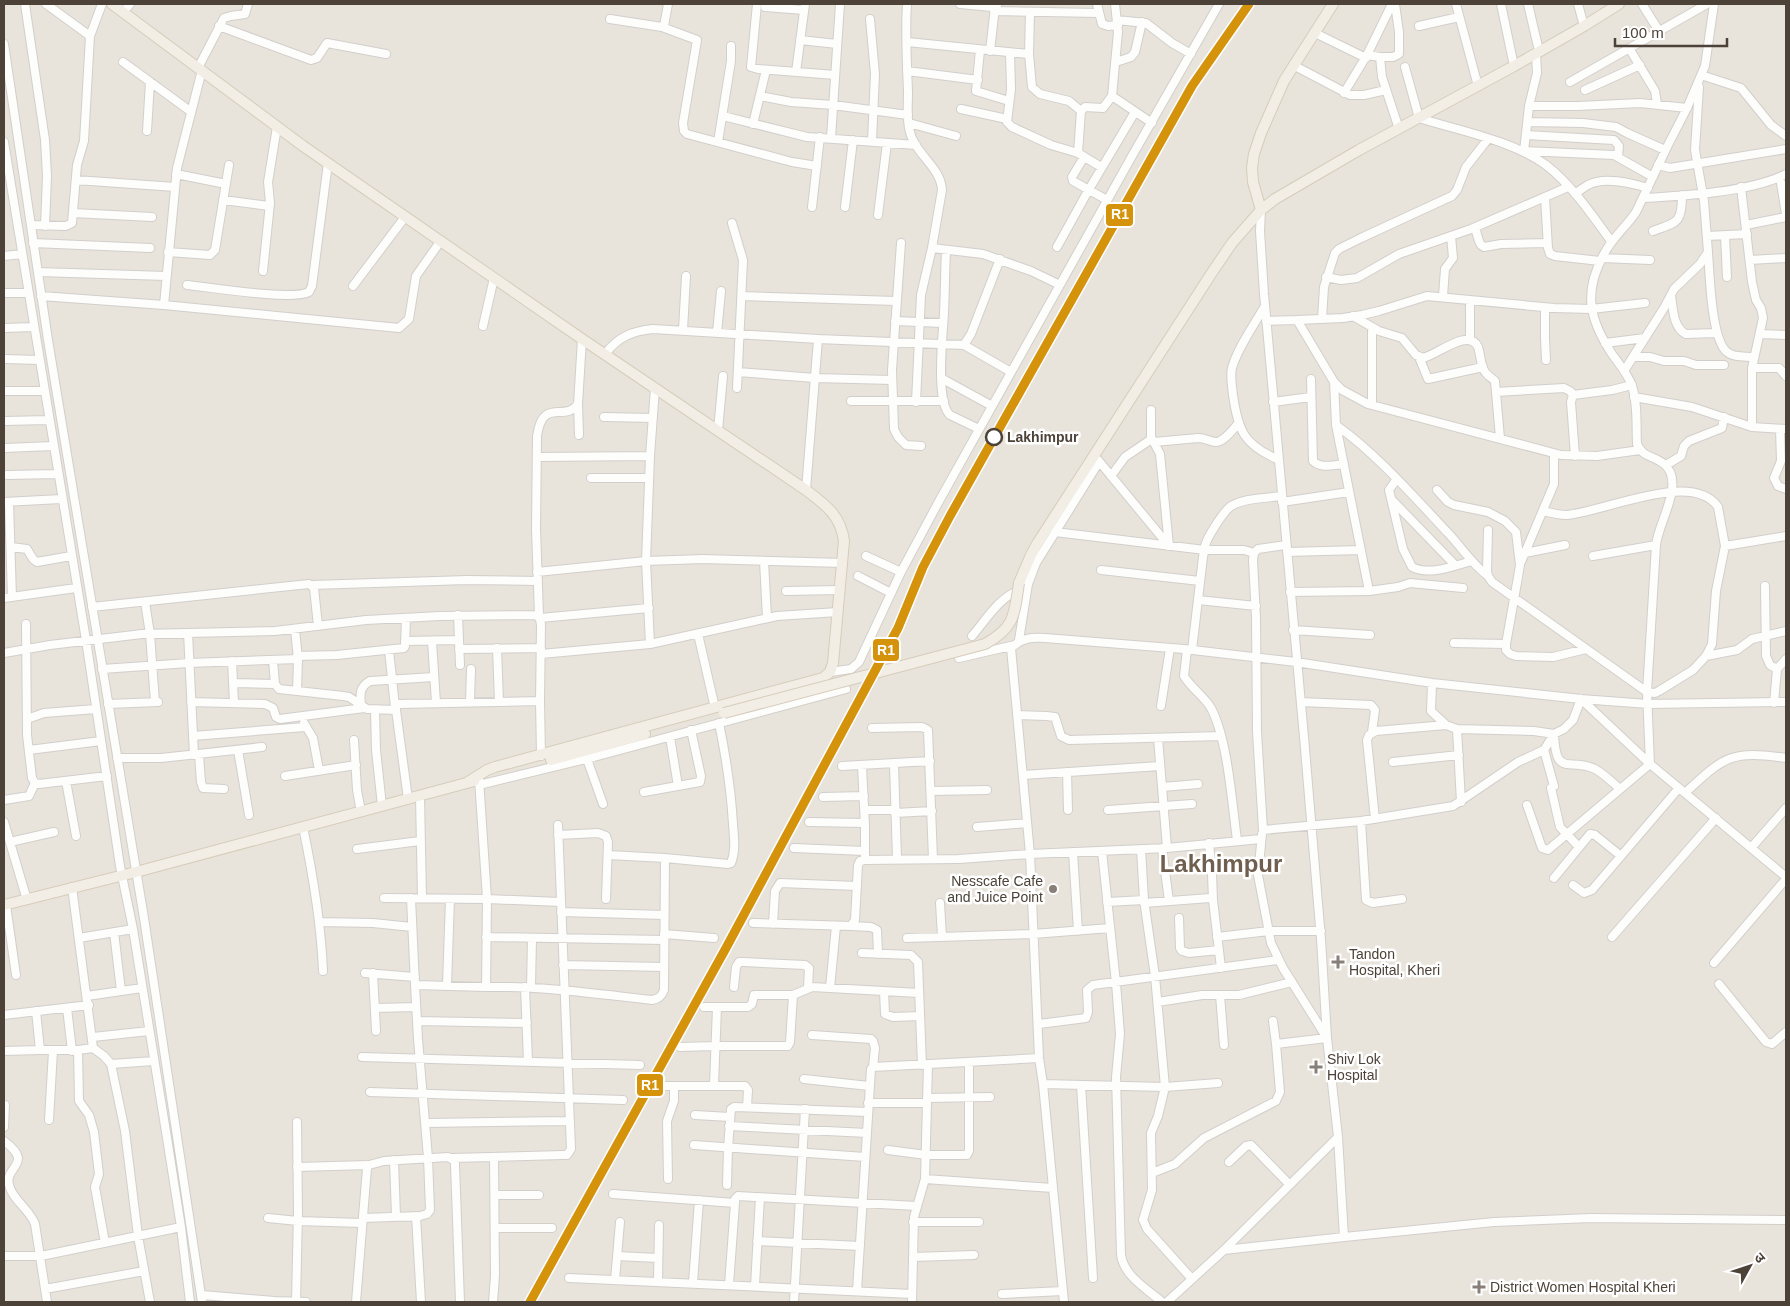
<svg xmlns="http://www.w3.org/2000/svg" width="1790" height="1306" font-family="Helvetica,'Noto Sans Devanagari',sans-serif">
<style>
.residential{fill:#e8e3db}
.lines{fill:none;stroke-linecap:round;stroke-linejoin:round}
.minor-casing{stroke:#d2cfcb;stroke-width:10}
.major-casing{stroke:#d7ccba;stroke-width:12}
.minor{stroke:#fdfdfc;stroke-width:8}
.major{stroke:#f2eee6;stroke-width:10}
.major-bridge-casing{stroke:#d7ccba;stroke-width:12;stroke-linecap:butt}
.major-bridge{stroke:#f2eee6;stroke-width:10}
.rail-1-casing{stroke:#fff;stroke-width:12}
.rail-1{stroke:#d5920b;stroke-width:9}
.stop-dot{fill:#fff;stroke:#4c4238;stroke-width:2.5}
.poi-dot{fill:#877f78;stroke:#fff;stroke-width:2}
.labels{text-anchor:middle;stroke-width:5;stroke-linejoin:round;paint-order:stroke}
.stop-label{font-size:14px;font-weight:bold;fill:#4c4238;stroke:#fff;text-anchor:start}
.poi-label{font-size:14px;fill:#4c4238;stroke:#fff;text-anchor:start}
.town-label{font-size:24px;font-weight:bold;fill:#705f4e;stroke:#fff}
.line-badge{stroke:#fff;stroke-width:2}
.badge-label{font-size:14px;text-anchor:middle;font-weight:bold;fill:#fff}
</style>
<rect width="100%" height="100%" fill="#f4f1ee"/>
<!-- residential -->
<path class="residential" d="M4,4H1786V1302H4Z"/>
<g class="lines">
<defs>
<path id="minor" d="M25,4L45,140L47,176L45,226
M46,4L90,36
M757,4L751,67L758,69L835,75
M907,4C905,33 907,63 908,92C908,106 906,124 912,138C919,156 941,169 942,190L932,248L921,295L916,402
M960,4L992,7L997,5
M1097,4L1102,24L1108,26L1118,25
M1115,4L1118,32L1112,96L1152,123
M1392,4L1367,55L1380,57L1382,77L1399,129
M1456,4L1478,86
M1501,4L1514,66
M1528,4L1539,51
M1578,4L1584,26
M1642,4L1659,31
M765,7L804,10
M994,11L1099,13
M123,12L130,4
M1030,12L1029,54L1032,87L1040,94L1069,101L1081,111
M610,19L662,27L664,26L668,4
M870,19L875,74L872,141
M1117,20L1146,23L1172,43L1191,54
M219,26L311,60L317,58L327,43L386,54
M1419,26L1459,17
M662,27L697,40L683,123L684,131L687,134L792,162L817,166
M1315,33L1366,58
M800,40L837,44
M907,42L1029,54
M4,44L48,340L144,918L202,1302
M1629,48L1655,91L1657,104
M980,50L976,91L1009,101
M990,51L995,7
M1010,53L1011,89L1007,122L1012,127L1051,145L1078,153L1101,167
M1380,57H1393L1399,54V32L1395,4
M123,62L190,111
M1116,62L1131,57L1135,52L1142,22
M1293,65L1350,95H1364L1386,90
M1405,67L1419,118C1460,131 1511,140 1546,165C1572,185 1592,215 1611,241
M198,68L224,18L231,16L245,14L248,4
M907,71L978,80
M796,72L805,4
M1701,75L1741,88L1771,125L1786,136
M1570,82L1707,4
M1585,90L1640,65
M1344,93L1367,55
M760,96L791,102L833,105L908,115
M1529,106H1578L1640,103L1687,108
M961,109L1007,119
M723,116L807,137L916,145
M1528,122L1583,123L1616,127L1627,133L1665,150
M909,123L956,136
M753,124L766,70
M147,131L150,82
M1526,135L1614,140L1619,146L1618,157
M831,138L840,4
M4,142L86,640L120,866L133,929L167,1138L181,1227L190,1302
M718,142L731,61V46
M1523,151L1614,155L1653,177
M1524,151L1529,106L1537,73L1536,54
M1078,153L1081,111L1085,107L1103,108L1112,96
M1084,157L1072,177L1073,181L1107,200
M1658,165L1670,168L1786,149
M176,174L226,184
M1780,177L1786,214
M76,180L175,187
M1741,187L1752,282L1756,300L1761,308L1763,318L1752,368V427
M1575,194C1579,191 1584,187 1588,185C1604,176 1631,183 1648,188
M1545,197L1548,248L1550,254L1555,256L1600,261
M1643,198C1683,196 1751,192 1786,174
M223,200L269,206
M812,207L820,137
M845,207L853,140
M73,213L152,217
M878,215L887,143
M732,223L743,260L737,388
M31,225L66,226L72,223L77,165L84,141L90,36L102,4
M1746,225L1786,217
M1475,228L1479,241L1481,245L1484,247L1501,244L1547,243
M1653,231C1677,222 1682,224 1682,195
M1707,236L1747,234
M1725,236L1727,277
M33,243L150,248
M901,243L892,370L894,429L898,437L906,445L921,446
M1057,247L1088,191L1135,112
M932,248L983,254L1031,271L1060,285
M946,251C945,271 945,292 944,313C943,333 935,402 950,415L979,429
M168,252L210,255L215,250L229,165
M1708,253C1710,275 1711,339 1727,352C1734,358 1745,356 1754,357
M4,256L22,254
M1602,258L1650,260
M1750,260L1786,258
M263,271L270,203L268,182L277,127
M38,272L166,276
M1326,277L1341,280L1357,278L1399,254L1471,229L1568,187
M187,285C209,287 292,301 309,292L312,286L328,163
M353,286L405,217
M4,293H28
M1671,295C1673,308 1673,328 1686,334L1716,333
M41,296L164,305L399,328L409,319L416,276L440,242
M742,296L896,301
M1443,296L1445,269L1453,258L1451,236
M1470,300V340
M164,305L177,168L202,70
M1265,306C1255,323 1237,349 1232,368C1230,376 1232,386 1233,395C1238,431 1244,445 1279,460
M1545,308V339L1546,360
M1353,316L1379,331L1402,338L1416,355L1423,358C1437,355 1469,327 1478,347C1481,355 1480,367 1486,373C1488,376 1492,378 1495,381L1500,438
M1322,319L1324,287L1335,253L1339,249L1361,238L1452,196L1457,190L1466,167L1488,139
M1297,320L1343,318L1362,315L1379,311L1427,296L1554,308L1591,309L1645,303
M895,321L943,323
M1266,321L1297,320L1334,382L1342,390L1368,404L1561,455L1597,456L1640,450
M483,326L494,278
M4,328L34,327
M1372,328V405
M683,330L686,276
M717,333L721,291
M1760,334L1786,335
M1605,343L1645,338
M964,345L1011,372
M605,354C618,337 632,331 653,329L818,339L964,345L971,334L1000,259
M1419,357L1428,379L1483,367
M1633,357H1650L1664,361H1684L1696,365H1724
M4,359L39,360
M1752,368H1779L1786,376
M1624,371L1664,308L1674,289L1700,264L1708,252L1704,201L1695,150L1699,87
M738,372L815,378L892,380
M941,378L992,406
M1311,379L1313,461C1321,469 1333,465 1344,464
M1334,382L1336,425L1369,591
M4,391H44
M1496,392L1564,388L1570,391L1573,395
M1634,397L1692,407L1752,427L1786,429
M851,401H944
M1273,402L1311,397
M578,404L579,435
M604,417L653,418
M4,421L49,420
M1336,425C1378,455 1414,497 1449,534C1462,548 1473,565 1488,576
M1780,429L1781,461L1774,478L1778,486L1786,489
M718,430L723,376
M1151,437L1160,454L1169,546
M1154,442L1198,438C1205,438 1209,441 1215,442C1223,443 1233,429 1238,424
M4,448L53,446
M1575,456L1571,402L1573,395L1612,390L1632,385
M537,457L650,456
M1098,460L1169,546
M1666,465L1681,456L1684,446L1689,441L1722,428L1724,417
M7,475L57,474
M1111,476L1125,457L1150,440L1151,437V410
M591,478H649
M1396,480L1389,490L1403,549L1412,567C1430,576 1453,566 1472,561
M806,490L818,339
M1437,490L1448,502L1454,505L1488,512L1505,521L1516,532L1520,565L1518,577L1506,644V650L1510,654L1516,656L1553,657L1586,649
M1392,500L1455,565
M4,502L61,499
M9,502L12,597
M1282,502L1349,492
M1488,530L1487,571L1488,576L1492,582L1647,692L1655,693L1659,691L1693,670L1706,656L1712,644L1716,591L1725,546L1718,507C1692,469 1602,513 1566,515C1559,515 1551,513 1543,511
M1055,532L1205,550H1244L1254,553
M1286,545L1258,549L1254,553L1253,560L1256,618L1257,732L1263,830L1361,821L1453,806L1518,762L1544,750L1554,734L1564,729L1573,720L1581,699
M1725,546L1786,536
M11,547L27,549L33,559L37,562L71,556
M1287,552L1361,550
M1525,553L1565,545
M866,556L901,572
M1593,556L1656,545
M764,561L767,618
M1521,562L1554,484V454
M1101,570L1200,581
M537,572L646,561L703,559L843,563
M858,576L891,593
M312,585L467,580L538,581
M1765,586L1766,656L1770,665L1777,669
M786,591L840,590
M1290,592L1369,591L1398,587L1410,583L1463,588
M4,598L76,588
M1198,600L1256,606
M145,602L150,634L155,702
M92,607L309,584L314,588L318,626
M458,615L460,665
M539,616L536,529L537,436C543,396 565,423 578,404L582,339
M540,618L649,608
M26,624L27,735L32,778L35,783L39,784L107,776
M295,629L298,659L297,691
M1293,630L1370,635
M188,633L194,755
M698,634L715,708
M972,636C986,620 999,597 1020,590
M1019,640L1028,584L1036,563L1099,462
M405,641L459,640
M432,641L436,703
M1454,643L1506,644
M650,644L646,561L650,456L655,388
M497,648L499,702
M459,649L541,648
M389,650L395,707
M1187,650L1184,676C1191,688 1204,696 1211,708C1228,740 1232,804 1237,840
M1192,650L1203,557C1204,553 1204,549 1205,546C1207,537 1224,511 1231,506C1245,498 1266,498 1282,496
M4,653L50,645L142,634L275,631L366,620L439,616L536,615L540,619L541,625L540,701L541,756
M541,654L650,644L777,616L838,612
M297,656L337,655L404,648L405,646L406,618
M1706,656L1737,650L1752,639L1786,631
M959,658L1015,645
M273,660L275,684L279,689L343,696L349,697L367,709L396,710L408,799
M232,661L234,703
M102,669L189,663L298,659
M830,672L851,669L859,662L901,572L938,503L1132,156L1219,4
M234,683L275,684
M1432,683L1431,711L1446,725L1457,729L1534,731L1554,734C1556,779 1569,757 1595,769C1604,774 1612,782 1620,789
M1581,699L1650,764L1786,877
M191,702L265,704L273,708L276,717L280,719L364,708
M470,702L471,669
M1301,702L1371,705L1375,710L1372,732
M1774,703L1777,669L1786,659
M108,704L158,702
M361,706C360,695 359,687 370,681L434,677
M1161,706L1170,648
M375,710L376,750L382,806
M396,710V705L399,704L540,701
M1017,715L1046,716L1055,717L1061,736L1069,740L1221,736
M27,719L44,713L96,709
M304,723L313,738L319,770
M872,728L922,727L928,730L933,859
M1457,729L1461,802
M193,736L305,727
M670,737L678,786
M1158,738L1167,848
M354,740L357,790L361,812
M29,750L101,741
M238,750L249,815
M1544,750L1554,786
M199,755L201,782L203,788L224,789
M117,758H161L262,747
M587,759L603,804
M1393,762L1459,755
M894,764L897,859
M842,766L930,761
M862,766L865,826V860
M1067,772L1068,810
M1023,775L1160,766
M285,776L356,765
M66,781L76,836
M479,785L594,757L846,689
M1162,787L1198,784
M1551,788L1560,827L1579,847
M931,791L987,790
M644,792L700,782L701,776L691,730
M1685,793C1725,756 1731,750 1786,758
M420,796L422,898
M823,797L864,796
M4,800L29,796L35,783
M1527,805L1542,848L1548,850L1650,764L1647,692L1656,545C1658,523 1686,482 1664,464C1654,456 1642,457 1637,444C1636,425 1638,404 1632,386C1628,374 1619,364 1612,354C1589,319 1583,292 1604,254C1612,238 1626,227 1636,212L1667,147L1687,108L1705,66L1714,4
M865,810H895
M1108,810L1192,804
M895,813L932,811
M1375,819L1367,740L1369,735L1376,731L1446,725
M1361,821L1366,900L1373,903L1402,899
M4,822L27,900
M809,822L865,823
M303,827C313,875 321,922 323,971
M977,827L1027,823
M558,835L598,833L606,836L608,842L606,899
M10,842L54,832
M1209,843L1212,874L1213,900
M794,848L865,851
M1162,848L1169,901
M1751,848L1786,808
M357,849L420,841
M1141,849L1144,900
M1102,851L1116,983L1120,1034L1116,1077L1121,1255C1124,1276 1147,1289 1162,1302
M1073,852L1078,931
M608,855L665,858L728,864L731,863C736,851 734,838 733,824C731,790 726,757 719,723
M1554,878L1590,834L1595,835L1621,856
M1573,885L1584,893L1592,890L1679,788
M72,887L93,1048
M384,898L487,899L560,902
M411,898L415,985
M1107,902L1144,900L1155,976L1165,1087L1158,1116L1151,1133L1152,1190L1143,1220L1147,1229L1192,1279
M940,903L942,937
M1144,903L1210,898L1213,900L1221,968
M6,905L16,975
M561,912L664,915
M1179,918L1180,948L1182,951L1189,953L1219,950
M319,922L373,923L412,927
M753,923L851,926L855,920L858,865L860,861L865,860L959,859L1030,854L1167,848L1261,839
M773,924L775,891L780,883L857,886
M851,926L871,927L877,930L878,954
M114,932L121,991
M664,934L714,938
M486,937L664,940
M1217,937L1269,931H1321
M1612,937L1716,818
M79,938L133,929
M907,938L1033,934L1110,928
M862,953L911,955L918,962L922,1065
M1714,963L1786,879
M563,965L664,967
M365,973L415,977
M373,973L376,1031
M1719,984L1766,1042L1772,1044L1786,1032
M447,985L450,899
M486,987C542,986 597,994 652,1000C659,999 662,996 664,990L665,858
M525,987L528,1061
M531,987L532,938
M734,987L736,967L739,962H743L805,965L809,968L808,988
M830,988L836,926
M884,991L885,1014L893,1017L920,1016
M1220,995L1224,1045
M87,996L142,988
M1158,1002L1202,995H1239L1292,982
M704,1007H748L752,1004L754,995H793L812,987L919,993
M67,1008L72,1051
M375,1008L416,1007
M36,1011L40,1050
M4,1015L89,1005
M417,1021L527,1023
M1273,1021L1276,1044
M1039,1024L1086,1018L1088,1012L1087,990L1093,985L1278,960
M812,1035L871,1039L873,1041L875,1048L873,1067
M93,1037L149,1031
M680,1047L715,1046H788L790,1042L793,995
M78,1050L79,1101L89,1115L94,1132L99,1174L95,1187L105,1243
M4,1051L40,1050H78L93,1048L104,1056L111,1064L125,1131L138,1236L150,1302
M362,1057L640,1065
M111,1064L154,1061
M804,1079L869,1086
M1043,1084L1165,1087L1218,1083
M714,1085L717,1007
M1081,1085L1093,1278
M660,1086H745L748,1090L747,1107
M370,1092L623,1100
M927,1098L990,1097
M868,1103H927
M695,1115L730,1117
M49,1120L53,1051
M425,1123L570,1121
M729,1126L867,1133
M4,1127L5,1105
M4,1141C35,1164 4,1166 9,1185C12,1199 30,1210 35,1224L47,1302
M694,1145L865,1157
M888,1150L926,1155H967L969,1151V1062
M452,1158L563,1155H567L571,1149L558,825
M394,1160L396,1216
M1229,1162L1246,1146L1251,1145L1289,1184
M297,1167L369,1165
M1152,1173L1175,1164L1204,1138L1276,1101L1280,1092L1276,1044L1327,1038L1283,968L1271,943L1258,875L1262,834
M668,1179L667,1121L674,1101V1086
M925,1179L1053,1188
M727,1185L728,1148L731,1109L734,1107L868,1112
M613,1194L735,1203
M495,1195H539
M416,1216L421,1302
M268,1218L298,1221L362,1223
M363,1218L420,1216L427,1214L430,1210L428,1158L418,1039L415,985L486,987L487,899L479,779
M913,1222H979
M495,1228H552
M1344,1237L1494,1222L1591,1218L1786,1220
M757,1241L860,1246
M1224,1250L1344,1237L1338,1137L1327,1038L1321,939L1304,737L1264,294L1260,231L1261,210
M4,1256H41L181,1227
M617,1256L658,1258
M913,1257L974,1255
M569,1278L912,1294
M615,1280L620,1222
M658,1281L659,1225
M693,1283L699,1200
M729,1285L735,1203V1199L738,1196L916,1206
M755,1286L760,1197
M45,1289L144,1271
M857,1291L871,1069L873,1067L1039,1058
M1002,1294L1063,1291
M202,1295L274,1301
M274,1302V1301L306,1302
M296,1302L298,1212L297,1122
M356,1302L367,1168L369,1165L384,1161L448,1157L455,1161V1165L460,1302
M493,1302L495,1276L494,1157
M794,1302L805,1109
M912,1302L914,1217L925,1179L928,1064
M1064,1302L1043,1084L1039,1058L1030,854L1011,648C1022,638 1031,637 1045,638L1184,649L1296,662L1432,683L1581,699L1648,704L1786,702
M1167,1302L1224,1250L1338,1137"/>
<path id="major" d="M112,4L303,146L582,339L806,490C826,505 841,516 844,541L833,663L830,672L823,678L495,767L487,770L468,782
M1261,210L1253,182L1252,168L1254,154L1261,133L1284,81L1333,4
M1019,583L1031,555L1037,544L1211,274L1232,243L1261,210L1275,199L1359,150L1514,66L1584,26L1619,4
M551,760L645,734
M4,905L136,872L474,781"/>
</defs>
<!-- minor casing -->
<use href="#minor" class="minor-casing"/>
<!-- major casing -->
<use href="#major" class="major-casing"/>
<!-- minor -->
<use href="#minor" class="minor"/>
<!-- major -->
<use href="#major" class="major"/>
<defs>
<path id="major-bridge" d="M724,713L985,644C1015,627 1014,616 1019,583"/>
</defs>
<!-- major-bridge casing -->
<use href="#major-bridge" class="major-bridge-casing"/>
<!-- major-bridge -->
<use href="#major-bridge" class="major-bridge"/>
<defs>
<path id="rail-1" d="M530,1302L726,948L898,628L923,567L950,516L1192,86L1249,4"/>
</defs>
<!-- rail-1 casing -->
<use href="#rail-1" class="rail-1-casing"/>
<!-- rail-1 -->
<use href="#rail-1" class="rail-1"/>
</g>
<!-- markers -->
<circle class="stop-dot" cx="994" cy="437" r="8"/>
<g class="poi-dot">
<circle cx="1053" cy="889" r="5"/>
<path d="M1335.5 954.5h5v5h5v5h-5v5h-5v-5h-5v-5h5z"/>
<path d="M1313.5 1059.5h5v5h5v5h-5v5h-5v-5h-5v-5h5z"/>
<path d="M1476.5 1279.5h5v5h5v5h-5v5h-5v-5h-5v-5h5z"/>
</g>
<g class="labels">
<!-- stop labels -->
<g class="stop-label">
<text x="1007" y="442">Lakhimpur</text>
</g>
<!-- poi labels -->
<g class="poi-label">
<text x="1043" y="886" text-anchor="end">Nesscafe Cafe<tspan x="1043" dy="16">and Juice Point</tspan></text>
<text x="1349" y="959">Tandon<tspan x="1349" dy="16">Hospital, Kheri</tspan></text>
<text x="1327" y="1064">Shiv Lok<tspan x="1327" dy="16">Hospital</tspan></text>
<text x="1490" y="1292">District Women Hospital Kheri</text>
</g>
<!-- town labels -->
<g class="town-label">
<text x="1221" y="872">Lakhimpur</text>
</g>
</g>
<g class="line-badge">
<rect x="1105" y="203" width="29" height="24" rx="5" fill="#d5920b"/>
<rect x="872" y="638" width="28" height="24" rx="5" fill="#d5920b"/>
<rect x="636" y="1073" width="28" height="24" rx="5" fill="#d5920b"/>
</g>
<g class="badge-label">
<text x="1120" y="219">R1</text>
<text x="886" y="655">R1</text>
<text x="650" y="1090">R1</text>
</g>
<!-- border -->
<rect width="1790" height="1306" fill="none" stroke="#4c4238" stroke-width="10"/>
<!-- north arrow -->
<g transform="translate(1750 1266) rotate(50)" stroke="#ffffff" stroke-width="4" paint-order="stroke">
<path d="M0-4L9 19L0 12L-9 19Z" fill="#4c4238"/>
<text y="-8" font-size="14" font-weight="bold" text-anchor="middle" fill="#4c4238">उ</text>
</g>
<!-- scale -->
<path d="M1615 38v8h112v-8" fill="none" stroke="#4c4238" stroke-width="2.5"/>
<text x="1622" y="38" font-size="15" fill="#4c4238" stroke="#ffffff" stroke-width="4" paint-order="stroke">100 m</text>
</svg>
